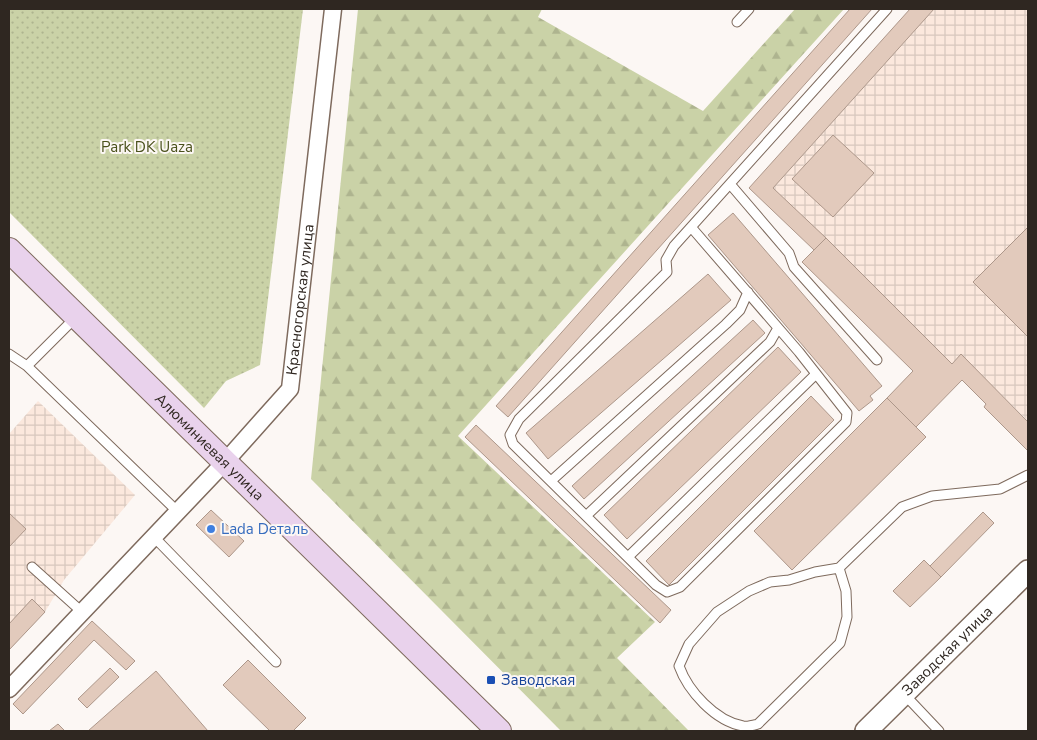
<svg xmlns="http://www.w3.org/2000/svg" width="1037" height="740" font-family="'Nunito Sans',sans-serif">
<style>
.industrial{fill:url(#industrial-grid)}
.forest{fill:url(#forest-firs)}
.park{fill:url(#park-dots)}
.building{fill:#e2cabc;stroke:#ad978a}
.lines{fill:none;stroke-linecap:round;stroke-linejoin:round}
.service-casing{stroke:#7e6a5d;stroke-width:11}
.minor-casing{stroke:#7e6a5d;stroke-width:19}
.tertiary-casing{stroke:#7e6a5d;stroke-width:24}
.secondary-casing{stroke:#7e6a5d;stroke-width:26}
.service{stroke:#fff;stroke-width:9}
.minor{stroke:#fff;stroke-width:16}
.tertiary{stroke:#fff;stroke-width:21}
.secondary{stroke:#e9d2ec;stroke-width:24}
.shop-dot{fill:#3f7fe0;stroke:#fcf7f4;stroke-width:2}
.transit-dot{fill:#1a4fb4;stroke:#fcf7f4;stroke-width:2}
.labels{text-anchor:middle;stroke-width:4;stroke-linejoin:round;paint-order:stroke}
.park-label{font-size:15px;fill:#4a511c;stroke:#fcf7f4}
.street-label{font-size:15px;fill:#2f2721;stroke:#fcf7f4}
.shop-label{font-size:15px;fill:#366cbe;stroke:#fcf7f4;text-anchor:start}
.transit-label{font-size:15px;fill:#164399;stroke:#fcf7f4;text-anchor:start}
</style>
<defs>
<pattern id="industrial-grid" width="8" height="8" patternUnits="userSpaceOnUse" patternTransform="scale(1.25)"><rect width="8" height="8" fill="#fbe8dd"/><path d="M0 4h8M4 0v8" fill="none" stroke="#d7c7bd"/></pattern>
<pattern id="forest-firs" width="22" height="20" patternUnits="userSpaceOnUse" patternTransform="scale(1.25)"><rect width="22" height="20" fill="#cad2a7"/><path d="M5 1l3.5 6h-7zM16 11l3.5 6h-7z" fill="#aeb48f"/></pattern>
<pattern id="park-dots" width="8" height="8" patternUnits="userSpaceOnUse" patternTransform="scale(1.25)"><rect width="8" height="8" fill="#cad2a7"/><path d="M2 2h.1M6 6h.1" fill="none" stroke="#aeb48f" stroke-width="1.8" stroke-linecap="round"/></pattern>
</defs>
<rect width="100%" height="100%" fill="#fcf7f4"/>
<!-- industrial -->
<path class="industrial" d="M934,9H1028V421L961,355L952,364L773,188Z
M38,401L135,495L64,580L45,612L9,650V434Z"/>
<!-- forest -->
<path class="forest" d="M358,9H542L538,17L703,111L795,9H844L458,436L655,622L617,658L689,731H561L311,479Z"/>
<!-- park -->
<path class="park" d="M9,9H303L260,365L226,381L204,408L9,212Z"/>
<!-- building -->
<path class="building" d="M850,9H872L508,417L496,406Z
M910,9H934L773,188L826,238L814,250L749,188Z
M833,135L874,173L833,217L792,179Z
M733,213L882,386L870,396L873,400L859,411L708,235Z
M1028,227V337L973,282Z
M826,238L952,364L961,354L1028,422V451L984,407L986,404L962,380L916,427L887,398L913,371L802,262Z
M708,274L731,300L548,459L526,433Z
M753,320L765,333L584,499L572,486Z
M778,347L801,372L627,539L604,515Z
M811,396L834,420L669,585L646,561Z
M887,398L926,437L792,570L754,531Z
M476,425L671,610L660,623L465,437Z
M211,510L244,541L229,557L196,525Z
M983,512L994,523L941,577L930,566Z
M9,513L26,529L9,547Z
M924,560L941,577L910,607L893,591Z
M32,599L45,612L9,650V624Z
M92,621L135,661L126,670L94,640L23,714L13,704Z
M248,660L306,718L293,731H270L223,685Z
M110,668L119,677L87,708L78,699Z
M156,671L208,731H88Z
M58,724L65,731H49Z"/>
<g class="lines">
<defs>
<path id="service" d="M737,22L749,9
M730,184L789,253L794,267L877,360
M691,227L799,352L847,413L846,422L680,587L667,592L656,585L513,444L510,435L519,419L667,272L666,260L674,246L887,9
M9,354L27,366L76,317
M27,366L178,512
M551,481L726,324L740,310L748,292
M586,516L770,342L778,328
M154,537L276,662
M628,557L816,374
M32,567L82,612
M839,568L846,591L847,617L840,643L758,724C754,725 747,727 743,726C715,721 688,691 679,666L689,644L717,612L749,591L770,582L789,580L815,572L839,568L902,507L932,496L1000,489L1028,475
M904,694L939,731"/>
<g id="minor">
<path id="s1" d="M9,689L224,463L290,389L333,9"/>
</g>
<g id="tertiary">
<path id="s2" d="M866,731L1028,571"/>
</g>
<g id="secondary">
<path id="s3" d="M9,250L499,731"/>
</g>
</defs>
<!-- service casing -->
<use href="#service" class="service-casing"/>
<!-- minor casing -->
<use href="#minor" class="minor-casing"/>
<!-- tertiary casing -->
<use href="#tertiary" class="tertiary-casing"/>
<!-- secondary casing -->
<use href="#secondary" class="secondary-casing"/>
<!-- service -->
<use href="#service" class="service"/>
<!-- minor -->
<use href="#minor" class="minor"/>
<!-- tertiary -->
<use href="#tertiary" class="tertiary"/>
<!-- secondary -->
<use href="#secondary" class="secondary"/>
</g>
<!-- markers -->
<circle class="shop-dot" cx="211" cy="529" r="5"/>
<rect class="transit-dot" x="486" y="675" width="10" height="10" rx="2.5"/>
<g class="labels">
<!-- park labels -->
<g class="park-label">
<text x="147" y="152">Park DK Uaza</text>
</g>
<!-- street labels -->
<g class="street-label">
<text dy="5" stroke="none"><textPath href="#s1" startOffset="501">Красногорская улица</textPath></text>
<text dy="5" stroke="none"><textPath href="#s3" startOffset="281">Алюминиевая улица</textPath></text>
<text dy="5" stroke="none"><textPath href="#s2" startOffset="114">Заводская улица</textPath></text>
</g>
<!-- shop labels -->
<g class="shop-label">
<text x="221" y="534">Lada Dеталь</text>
</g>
<!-- transit labels -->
<g class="transit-label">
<text x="501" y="685">Заводская</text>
</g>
</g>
<!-- border -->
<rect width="1037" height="740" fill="none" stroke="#2f2721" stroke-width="20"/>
</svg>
